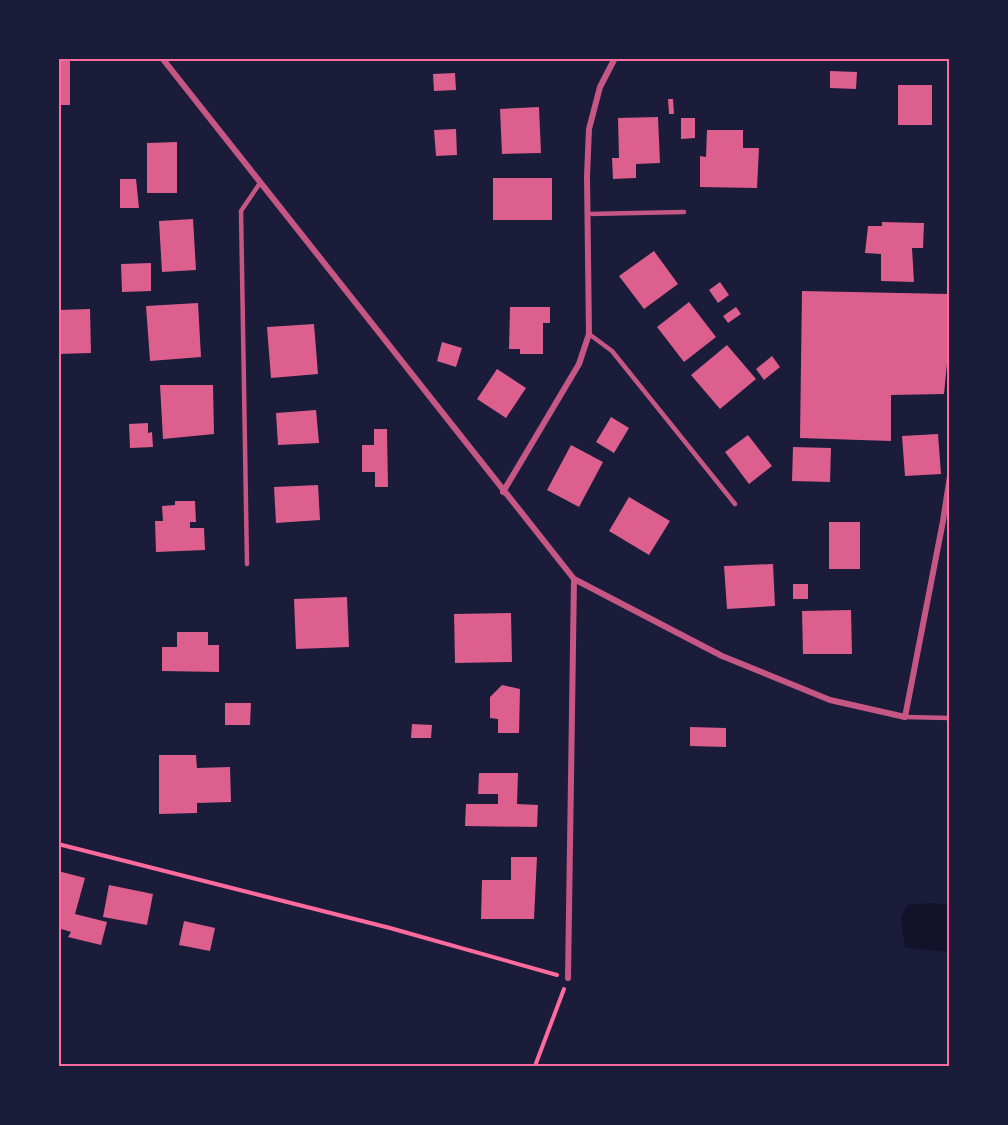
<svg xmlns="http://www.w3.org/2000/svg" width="1008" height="1125" font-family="Montserrat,sans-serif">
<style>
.water{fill:#12122b}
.building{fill:#dd5f8e}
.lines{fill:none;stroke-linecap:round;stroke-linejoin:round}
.path{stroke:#ff6b9d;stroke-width:4}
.service{stroke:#c65784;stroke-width:4.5}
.minor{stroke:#c65784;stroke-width:6}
.neatline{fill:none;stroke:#ff6b9d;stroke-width:2}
</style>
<rect width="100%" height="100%" fill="#1b1b3a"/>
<!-- water -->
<path class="water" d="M932,903L949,905V952L905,948L901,917L907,905Z"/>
<!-- building -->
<path class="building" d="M58,58H70V105H58Z
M830,71L857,72L856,89L830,88Z
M455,73L456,90L434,91L433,74Z
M898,85H932V125H898Z
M668,99H673L674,114H669Z
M539,107L541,153L502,154L500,109Z
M658,117L660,163L636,164V178L613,179L612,158H619L618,118Z
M681,118H695V138L681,139Z
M456,129L457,155L436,156L434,130Z
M707,130H743V148H759L757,188L700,187V156L706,157Z
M177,142V193H147V143Z
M493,178H552V220H493Z
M120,179H136L139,208H120Z
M193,219L196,270L162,272L159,221Z
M882,222L924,223L923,248H912L914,282L881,281V254L865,253L868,226H882Z
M654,251L678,284L644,309L619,276Z
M151,263V291L122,292L121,264Z
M720,282L729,295L718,303L709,290Z
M802,291L950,294V333L944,394L891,395V441L800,438Z
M689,302L716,337L684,362L657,327Z
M198,303L201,357L150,361L146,306Z
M510,307H550V323H543V354H520V349H509Z
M736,307L741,314L728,323L723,316Z
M90,309L91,353L58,354V310Z
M314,324L318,374L271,378L267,327Z
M442,342L462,348L456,367L437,361Z
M727,345L756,379L720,409L691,375Z
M772,356L780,367L764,380L756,369Z
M497,369L526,388L506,418L477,399Z
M160,385H213L214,434L163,439Z
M316,410L319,443L278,445L276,413Z
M611,417L629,428L614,453L596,442Z
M148,423V433L152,432L153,447L130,448L129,424Z
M374,429H387L388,487H375V472H362V445H374Z
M938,434L941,474L905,476L902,436Z
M748,435L772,466L749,484L725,452Z
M571,445L603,462L579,507L547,490Z
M793,447L831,448L830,482L792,481Z
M318,485L320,520L276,523L274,487Z
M629,497L670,521L649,555L609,531Z
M175,501H195L196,522H190V528H204L205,550L156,552L155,521H163L162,506L175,505Z
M829,522H860V569H829Z
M773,564L775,606L727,609L724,566Z
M793,584H808V599H793Z
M347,597L349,647L296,649L294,599Z
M851,610L852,654H803L802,611Z
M511,613L512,662L455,663L454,614Z
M177,632H208V645H219V672L162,671V647H177Z
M502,685L520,689L519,733H498V719L490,718V697Z
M225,703H251L250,725H225Z
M412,724L432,725L431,738H411Z
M690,727L726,728V747L690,746Z
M159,755H196L197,768L230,767L231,802L197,803V813L159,814Z
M479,773H518L517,804L538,805L537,827L465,826L466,804H498V794H478Z
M511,857H537L534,919H481L482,880H511Z
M58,871L85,878L75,914L107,922L101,945L68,937L71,932L58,928Z
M109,885L153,894L147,925L103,917Z
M184,921L215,928L210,951L179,945Z"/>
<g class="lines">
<!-- path -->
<path class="path" d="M58,844L390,928L557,975
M535,1066L564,989"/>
<!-- service -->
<path class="service" d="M588,214L684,212
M589,334L612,351L735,504
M247,564L241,211L260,183
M905,717L950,718"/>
<!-- minor -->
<path class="minor" d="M162,58L574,579L722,656L830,700L905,717L943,521L950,476
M503,492L579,364L589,334L587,176L589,129L600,87L615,58
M568,978L574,579"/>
</g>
<!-- border -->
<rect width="1008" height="1125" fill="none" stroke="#1b1b3a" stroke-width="120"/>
<rect x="60" y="60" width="888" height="1005" class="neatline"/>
</svg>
